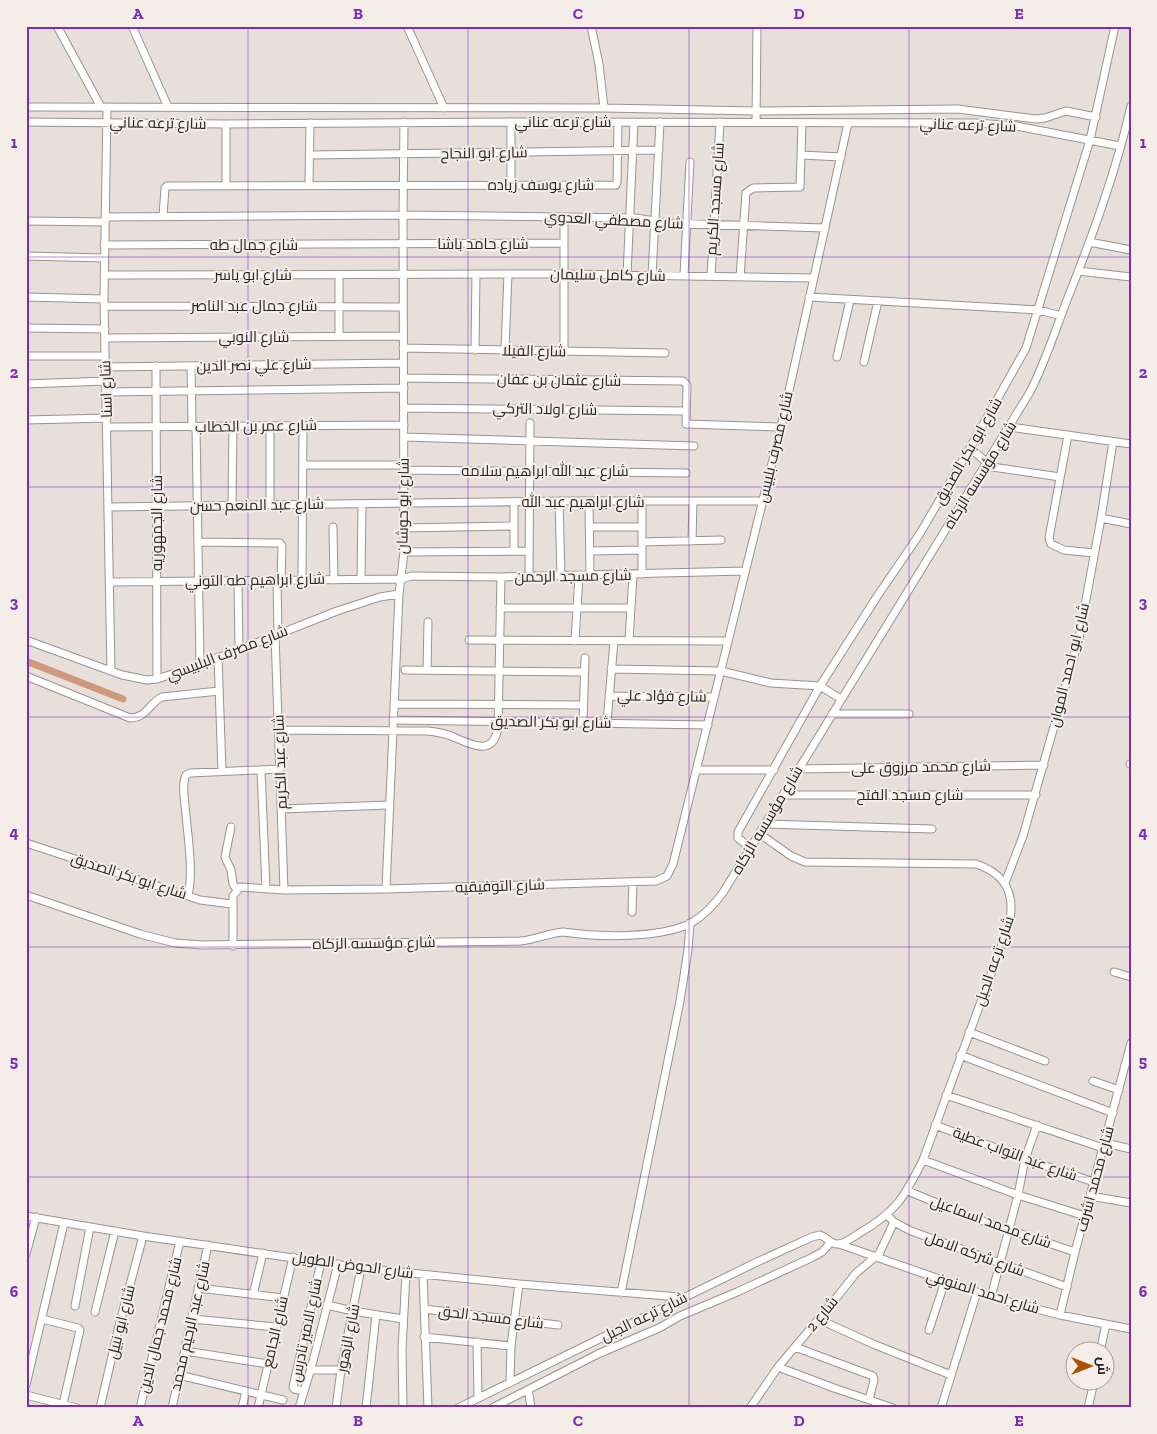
<svg xmlns="http://www.w3.org/2000/svg" width="1157" height="1434" font-family="'Zilla Slab',Cairo,serif">
<style>
.lines{fill:none;stroke-linecap:round;stroke-linejoin:round}
.canal{stroke:#cd9a7e;stroke-width:7}
.minor-casing{stroke:#9a938f;stroke-width:9}
.minor{stroke:#fff;stroke-width:7}
.grid{fill:none;stroke:#7b2cbf;stroke-width:1;stroke-opacity:0.55}
.labels{text-anchor:middle;stroke-width:4;stroke-linejoin:round;paint-order:stroke}
.street-label{font-size:15px;fill:#282523;stroke:#f5ede8}
.neatline{fill:none;stroke:#7b2cbf;stroke-width:2}
.grid-label{font-size:16px;text-anchor:middle;font-weight:bold;fill:#7b2cbf}
</style>
<rect width="100%" height="100%" fill="#e8dfdb"/>
<g class="lines">
<!-- canal -->
<path class="canal" d="M26,661L123,699"/>
<defs>
<path id="minor" d="M57,26L101,107
M132,26L168,107
M407,26L444,108
M591,26L599,64L604,108
M26,107L604,108L756,111L958,109L1036,119L1045,118L1066,111L1096,117
M107,107L104,299L111,671
M26,122L226,124L511,122L977,123L1016,126L1120,146
M511,122V185
M756,122L757,26
M226,124V186
M309,155L659,150
M801,155L802,123
M309,185L310,123
M163,216L165,188L167,186L616,185L617,182L618,122
M105,217L403,215L564,217L636,218L667,223L825,228
M26,221L105,222
M1089,242L1131,250
M104,245L564,243
M26,256L104,258
M1078,271L1131,277
M104,275L564,274L814,278
M627,275L634,122
M684,275L690,162
M652,276L660,122
M711,276L720,122
M740,277L746,193L753,188L800,187L801,155L841,157
M26,297L104,299
M809,297L1039,310L1061,316
M104,306L403,307
M26,328L105,329
M339,336V275
M105,338L403,336
M403,348L665,353
M475,350L476,274
M505,350L508,274
M564,351V217
M26,356H105
M837,357L850,300
M864,362L878,301
M156,366L157,679
M191,366L192,427
M106,367L403,363
M404,378L683,381L687,385L686,424L781,427
M26,384L106,381
M106,392L404,388
M404,408L685,411
M26,420L107,418
M270,426V505
M108,427L404,425
M196,427L200,665
M1010,427L1131,444
M1068,435L1049,538L1051,544L1064,550L1094,553
M404,437L694,446
M970,448L992,467L1060,477
M303,465H404
M404,470L686,473
M559,501L561,576
M589,501L590,575
M642,501V574
M514,502V551
M232,506L233,426
M109,507L559,501H762
M1101,518L1131,524
M333,527L334,580
M589,527H642
M404,528L514,526
M692,541L693,501
M198,542L280,543L282,546L281,580
M642,542L721,540
M590,551L642,550
M404,552L529,551
M529,577L530,423
M361,579L362,504
M277,580L278,634
M302,580L303,426
M238,581L239,649
M110,582L401,579L412,576L501,577L745,571
M500,608H631
M275,635L284,890
M26,640L122,675L147,680L157,679L200,665L337,611L380,597L399,594
M469,640L728,641
M575,641L579,576
M629,641L633,574
M218,657L222,771
M611,669L721,671L771,683L820,686L841,699
M405,670L584,672
M427,670L428,622
M26,676L130,718C147,718 149,703 162,697L219,691
M609,696L714,697
M394,704L583,705
M832,714H909
M393,720L708,725
M583,723L585,658
M607,723L614,641
M279,730L428,731C436,732 444,733 451,736C470,744 494,758 498,727L501,577
M1130,764H1131
M798,769L1044,765
M261,770L266,888
M697,770H774
M784,795H1036
M281,809L389,805
M765,824L932,829
M231,827L225,857L231,870L233,884L237,890
M26,843L200,900L232,904
M750,848L738,838V832L820,686L878,595L919,535L970,448L1026,348L1090,140L1115,26
M1005,883L1023,836L1079,638L1101,518L1113,442
M386,889L399,594L404,552L403,215L404,122
M26,895L140,934L175,943L203,945L520,941C535,940 548,933 563,932C597,937 660,939 691,923C705,915 715,904 724,891L1030,392C1045,363 1055,331 1067,300C1092,237 1116,172 1131,106
M188,895C194,871 187,831 185,805C184,796 182,783 186,775L190,773L280,769
M632,912L633,882
M233,946V896L240,887L284,890L386,889L656,881L667,876L673,864L781,427L848,123
M1114,972L1131,977
M969,1032L1045,1061
M960,1055L1113,1113
M1093,1081L1119,1090
M946,1095L1103,1148
M935,1125L1025,1159L1094,1182
M1105,1143L1131,1149
M923,1160L1018,1195L1085,1216
M908,1191L968,1216L1075,1252
M1090,1196L1131,1203
M887,1215L894,1222L911,1231L1067,1287
M26,1216L143,1236L361,1268L519,1284L680,1297
M839,1244L991,1297L1060,1315L1131,1329
M26,1254L36,1217
M423,1275L428,1408
M198,1288L283,1298
M621,1293L680,1001L688,950L690,923
M253,1295L263,1253
M991,1297L1018,1195L1025,1159L1037,1125
M327,1305L353,1311L403,1319
M75,1306L90,1227
M424,1309L558,1325
M95,1312L115,1231
M1060,1315L1075,1252L1131,1043
M42,1319L78,1328L80,1330L63,1404
M192,1319L276,1327
M818,1319L873,1344L951,1375
M929,1330L945,1281
M424,1337L511,1346
M477,1342L478,1398
M795,1347L873,1376L874,1380L869,1400
M185,1351L268,1364
M1100,1352L1106,1324
M778,1367L834,1388L893,1408
M311,1370H341
M179,1375L283,1400
M510,1382L511,1346L519,1284
M26,1385L64,1223
M304,1391L294,1389L293,1387L321,1262
M527,1391L529,1394L531,1408
M26,1395L77,1408
M100,1408L119,1326L143,1236
M140,1408L180,1241
M172,1408L208,1245
M242,1408L246,1391
M258,1408L293,1257
M299,1408L312,1365L338,1264
M336,1408L341,1370L361,1268
M366,1408L376,1315
M403,1408L402,1350L406,1273
M458,1408L757,1262L812,1237L820,1235C826,1237 831,1244 837,1244C844,1244 852,1238 858,1234C896,1212 904,1198 923,1160L1009,925C1016,894 1006,874 976,864L805,862L791,856L760,834
M492,1408L598,1354L659,1328L680,1316L737,1292L811,1258L822,1252L831,1242
M750,1408L778,1367L833,1302L856,1273L879,1254L894,1222
M941,1408L977,1292
M1088,1408L1094,1382"/>
</defs>
<!-- minor casing -->
<use href="#minor" class="minor-casing"/>
<!-- minor -->
<use href="#minor" class="minor"/>
</g>
<!-- grid -->
<path class="grid" d="M248,26V1408M468,26V1408M689,26V1408M909,26V1408M26,257H1131M26,487H1131M26,717H1131M26,947H1131M26,1177H1131"/>
<g class="labels">
<!-- street labels -->
<g class="street-label">
<text x="563" y="127">شارع ترعه عناني</text>
<text transform="translate(158 123) rotate(1)" y="5">شارع ترعه عناني</text>
<text transform="translate(968 125) rotate(2)" y="5">شارع ترعه عناني</text>
<text transform="translate(484 153) rotate(-1)" y="5">شارع ابو النجاح</text>
<text x="541" y="190">شارع يوسف زياده</text>
<text transform="translate(715 199) rotate(-86)" y="5">شارع مسجد الكريم</text>
<text transform="translate(614 220) rotate(3)" y="5">شارع مصطفي العدوي</text>
<text x="483" y="249">شارع حامد باشا</text>
<text x="254" y="250">شارع جمال طه</text>
<text x="253" y="280">شارع ابو ياسر</text>
<text transform="translate(608 275) rotate(1)" y="5">شارع كامل سليمان</text>
<text x="254" y="311">شارع جمال عبد الناصر</text>
<text x="254" y="342">شارع النوبي</text>
<text transform="translate(534 351) rotate(1)" y="5">شارع الفيلا</text>
<text transform="translate(254 365) rotate(-1)" y="5">شارع علي نصر الدين</text>
<text transform="translate(559 380) rotate(1)" y="5">شارع عثمان بن عفان</text>
<text transform="translate(106 389) rotate(-92)" y="5">شارع اسنا</text>
<text transform="translate(545 409) rotate(1)" y="5">شارع اولاد التركي</text>
<text transform="translate(256 426) rotate(-1)" y="5">شارع عمر بن الخطاب</text>
<text transform="translate(775 447) rotate(-77)" y="5">شارع مصرف بلبيس</text>
<text transform="translate(968 451) rotate(-60)" y="5">شارع ابو بكر الصديق</text>
<text x="545" y="476">شارع عبد الله ابراهيم سلامه</text>
<text transform="translate(980 475) rotate(-58)" y="5">شارع مؤسسه الزكاه</text>
<text x="583" y="507">شارع ابراهيم عبد الله</text>
<text transform="translate(257 505) rotate(-1)" y="5">شارع عبد المنعم حسن</text>
<text transform="translate(403 506) rotate(-89)" y="5">شارع ابو حوشان</text>
<text transform="translate(157 523) rotate(-90)" y="5">شارع الجمهوريه</text>
<text transform="translate(573 576) rotate(-1)" y="5">شارع مسجد الرحمن</text>
<text transform="translate(255 580) rotate(-1)" y="5">شارع ابراهيم طه التوني</text>
<text transform="translate(227 653) rotate(-21)" y="5">شارع مصرف البلبيسي</text>
<text transform="translate(1069 665) rotate(-76)" y="5">شارع ابو احمد الموان</text>
<text transform="translate(662 696) rotate(1)" y="5">شارع فؤاد علي</text>
<text transform="translate(551 722) rotate(1)" y="5">شارع ابو بكر الصديق</text>
<text transform="translate(280 762) rotate(-92)" y="5">شارع عبد الكريم</text>
<text transform="translate(921 767) rotate(-1)" y="5">شارع محمد مرزوق على</text>
<text x="910" y="800">شارع مسجد الفتح</text>
<text transform="translate(767 820) rotate(-59)" y="5">شارع مؤسسه الزكاه</text>
<text transform="translate(129 876) rotate(18)" y="5">شارع ابو بكر الصديق</text>
<text transform="translate(500 886) rotate(-2)" y="5">شارع التوفيقيه</text>
<text transform="translate(374 943) rotate(-1)" y="5">شارع مؤسسه الزكاه</text>
<text transform="translate(994 961) rotate(-71)" y="5">شارع ترعه الجبل</text>
<text transform="translate(1015 1154) rotate(20)" y="5">شارع عبد التواب عطية</text>
<text transform="translate(1095 1179) rotate(-75)" y="5">شارع محمد اشرف</text>
<text transform="translate(991 1222) rotate(20)" y="5">شارع محمد اسماعيل</text>
<text transform="translate(975 1254) rotate(20)" y="5">شارع شركه الامل</text>
<text transform="translate(353 1265) rotate(8)" y="5">شارع الحوض الطويل</text>
<text transform="translate(983 1292) rotate(17)" y="5">شارع احمد المنوفي</text>
<text transform="translate(822 1314) rotate(-50)" y="5">شارع 2</text>
<text transform="translate(491 1317) rotate(7)" y="5">شارع مسجد الحق</text>
<text transform="translate(644 1317) rotate(-26)" y="5">شارع ترعه الجبل</text>
<text transform="translate(121 1322) rotate(-76)" y="5">شارع ابو نبيل</text>
<text transform="translate(160 1325) rotate(-76)" y="5">شارع محمد جمال الدين</text>
<text transform="translate(190 1326) rotate(-77)" y="5">شارع عبد الرحيم محمد</text>
<text transform="translate(306 1330) rotate(-78)" y="5">شارع الامير تادرس</text>
<text transform="translate(275 1332) rotate(-77)" y="5">شارع الجامع</text>
<text transform="translate(348 1338) rotate(-79)" y="5">شارع الزهور</text>
</g>
</g>
<!-- border -->
<rect width="1157" height="1434" fill="none" stroke="#f5ede8" stroke-width="55"/>
<!-- north arrow -->
<g transform="translate(1090 1366) rotate(90)"><circle r="24" fill="#f5ede8" stroke="#a39d99"/>
<path d="M0-4L9 19L0 12L-9 19Z" fill="#ad4e00"/>
<text y="-8" font-size="14" font-weight="bold" text-anchor="middle" fill="#282523">ش</text>
</g>
<rect x="28" y="28" width="1102" height="1378" class="neatline"/>
<g class="grid-label">
<text x="138" y="19">A</text>
<text x="358" y="19">B</text>
<text x="578" y="19">C</text>
<text x="799" y="19">D</text>
<text x="1019" y="19">E</text>
<text x="14" y="148">1</text>
<text x="1143" y="148">1</text>
<text x="14" y="378">2</text>
<text x="1143" y="378">2</text>
<text x="14" y="608">3</text>
<text x="1143" y="608">3</text>
<text x="14" y="838">4</text>
<text x="1143" y="838">4</text>
<text x="14" y="1067">5</text>
<text x="1143" y="1067">5</text>
<text x="14" y="1297">6</text>
<text x="1143" y="1297">6</text>
<text x="138" y="1426">A</text>
<text x="358" y="1426">B</text>
<text x="578" y="1426">C</text>
<text x="799" y="1426">D</text>
<text x="1019" y="1426">E</text>
</g>
</svg>
